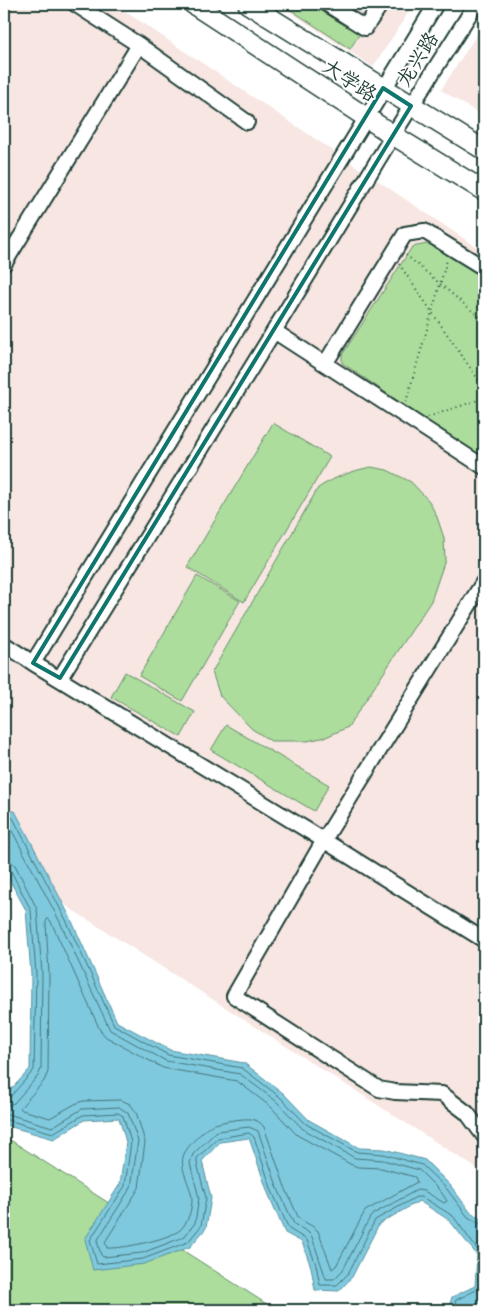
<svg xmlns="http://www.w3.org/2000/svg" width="488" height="1314" font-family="Mynerve,'LXGW WenKai TC',sans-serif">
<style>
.built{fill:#f7e6e2}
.green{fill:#acdd9d;stroke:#668d68}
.water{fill:#7fc9df;stroke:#59919b}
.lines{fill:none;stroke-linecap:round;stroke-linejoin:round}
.shore{stroke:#457578;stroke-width:1}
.street-casing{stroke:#1f3d34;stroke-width:18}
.secondary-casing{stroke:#1f3d34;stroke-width:22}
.path{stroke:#1f3d34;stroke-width:2;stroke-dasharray:1 4;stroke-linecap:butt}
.street{stroke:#fff;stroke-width:14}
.secondary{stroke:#fff;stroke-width:19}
.marked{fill:none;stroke:#0f766e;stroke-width:4;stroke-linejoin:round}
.labels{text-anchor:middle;stroke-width:4;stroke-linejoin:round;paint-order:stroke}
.street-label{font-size:20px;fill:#1f3d34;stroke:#fff}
</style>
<rect width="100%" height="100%" fill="#fff"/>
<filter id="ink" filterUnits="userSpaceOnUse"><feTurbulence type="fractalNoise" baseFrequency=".02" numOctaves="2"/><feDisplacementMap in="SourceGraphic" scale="10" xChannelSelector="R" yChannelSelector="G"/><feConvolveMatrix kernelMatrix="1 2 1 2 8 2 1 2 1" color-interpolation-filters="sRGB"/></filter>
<g filter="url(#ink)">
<!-- built -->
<path class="built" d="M4,4H114L484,252V1173L4,866Z
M278,4H414L373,67Z
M484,23V117L441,90Z"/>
<!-- green -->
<path class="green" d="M282,4H321L362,30L350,49Z
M432,243L484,273V459L342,363V355L412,247Z
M273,423L330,457L244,602L187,567Z
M371,467L387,470L411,482L429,501L437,517L444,538L445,560L431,601L348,727L326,737L307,741H271L252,729L220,696L212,672L318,488C335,477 351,471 371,467Z
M197,576L240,601L182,701L139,676Z
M125,672L195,712L181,737L111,697Z
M226,725L329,785L314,811L211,750Z
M4,1136L276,1310H4Z"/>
<!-- water -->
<path class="water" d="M15,811L70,917L117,1022L170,1050L244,1063L283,1093L309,1120L359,1148L384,1149L425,1160L450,1185L471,1213L484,1221V1310H448L452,1297L475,1286L477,1255L449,1220L419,1201L379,1224L352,1277L339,1291L315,1290L311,1267L302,1242L285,1233L268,1193L249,1138L220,1142L202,1161L211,1198L206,1228L190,1247L144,1264L93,1270L85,1239L120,1184L126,1142L119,1118L84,1120L54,1139L8,1126L4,1123V1097L30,1069L31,974L26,910L4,870V812Z"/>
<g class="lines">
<!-- shore -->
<path class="shore" d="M4,817L13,818L66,920L114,1025L168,1055L242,1068L280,1097L306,1124L357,1152L383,1154L422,1165L446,1188L468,1217L480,1224L484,1225
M4,823L9,825L60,922L110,1030L166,1061L240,1074L276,1101L303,1129L355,1158L383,1160L419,1170L441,1192L447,1201L444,1203L424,1191L417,1190L373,1214L369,1219L343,1270L334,1279H326L312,1237L308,1232L294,1224L278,1189L258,1131L249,1127L217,1131L193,1154L190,1163L199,1198L195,1223L184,1237L142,1253L103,1257L101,1255L97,1241L131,1187L138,1141L128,1113L119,1107L82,1109L52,1127L4,1113
M4,860L10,861L15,865L37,909L42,974L41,1069L38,1076L14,1103L4,1106
M4,866L10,869L31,910L36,974L34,1070L9,1098L4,1100
M48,919L50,920L53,926L100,1030L106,1037L163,1068L237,1081L271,1107L297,1135L350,1164L358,1167L381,1168L415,1177L417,1182L365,1211L336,1266L332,1269L318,1231L312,1226L299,1219L285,1187L264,1127C261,1123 257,1120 251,1119C243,1118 217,1122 210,1126C202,1132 188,1145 184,1154C178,1168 191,1184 192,1199C192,1209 188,1223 180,1230C169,1239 122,1249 107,1248L105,1242L139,1188L145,1142L136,1112L130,1104L121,1100L83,1101L75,1104L50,1118L22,1110L20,1108L44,1081L48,1072L49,974L46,922Z
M4,1119L53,1133L83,1115L118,1113L123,1116L131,1142L125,1186L90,1240L97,1264L143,1259L188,1242L201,1226L206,1198L197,1163V1158L218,1138L249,1133L254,1137L272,1191L289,1229L307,1240L316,1265L320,1285H337L348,1274L375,1220L416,1197H422L453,1216L482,1256L480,1288L456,1300L453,1310"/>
<defs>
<path id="street" d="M75,4L139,45L247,122
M327,4L365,28L381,4
M436,4L33,663L312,833L484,940
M4,264L139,45
M274,331L484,467
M325,364L405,234L424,231L484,268
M484,581L324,840L234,996L379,1089L395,1092L442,1094L467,1113L484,1136
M4,644L33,663
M60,678L274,331L393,135L476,4"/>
<path id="secondary" d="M193,4L393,135L484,191
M248,4L484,150"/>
</defs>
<!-- street casing -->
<use href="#street" class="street-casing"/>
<!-- secondary casing -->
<use href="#secondary" class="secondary-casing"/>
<!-- path -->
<path class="path" d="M406,255L484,321
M399,264L484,388
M406,402L447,260
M428,417L484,398"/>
<!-- street -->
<use href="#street" class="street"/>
<!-- secondary -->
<use href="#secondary" class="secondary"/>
</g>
</g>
<!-- marked area -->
<path class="marked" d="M383,88L411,106L60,678L33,663Z"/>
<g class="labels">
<!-- street labels -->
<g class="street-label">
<text transform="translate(417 59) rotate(-58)" y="7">龙兴路</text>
<text transform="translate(350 80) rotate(33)" y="7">大学路</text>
</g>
</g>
<!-- margin -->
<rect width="488" height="1314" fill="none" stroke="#fff" stroke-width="20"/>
<rect x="10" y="10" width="468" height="1294" fill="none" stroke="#1f3d34" stroke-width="2" filter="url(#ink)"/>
</svg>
